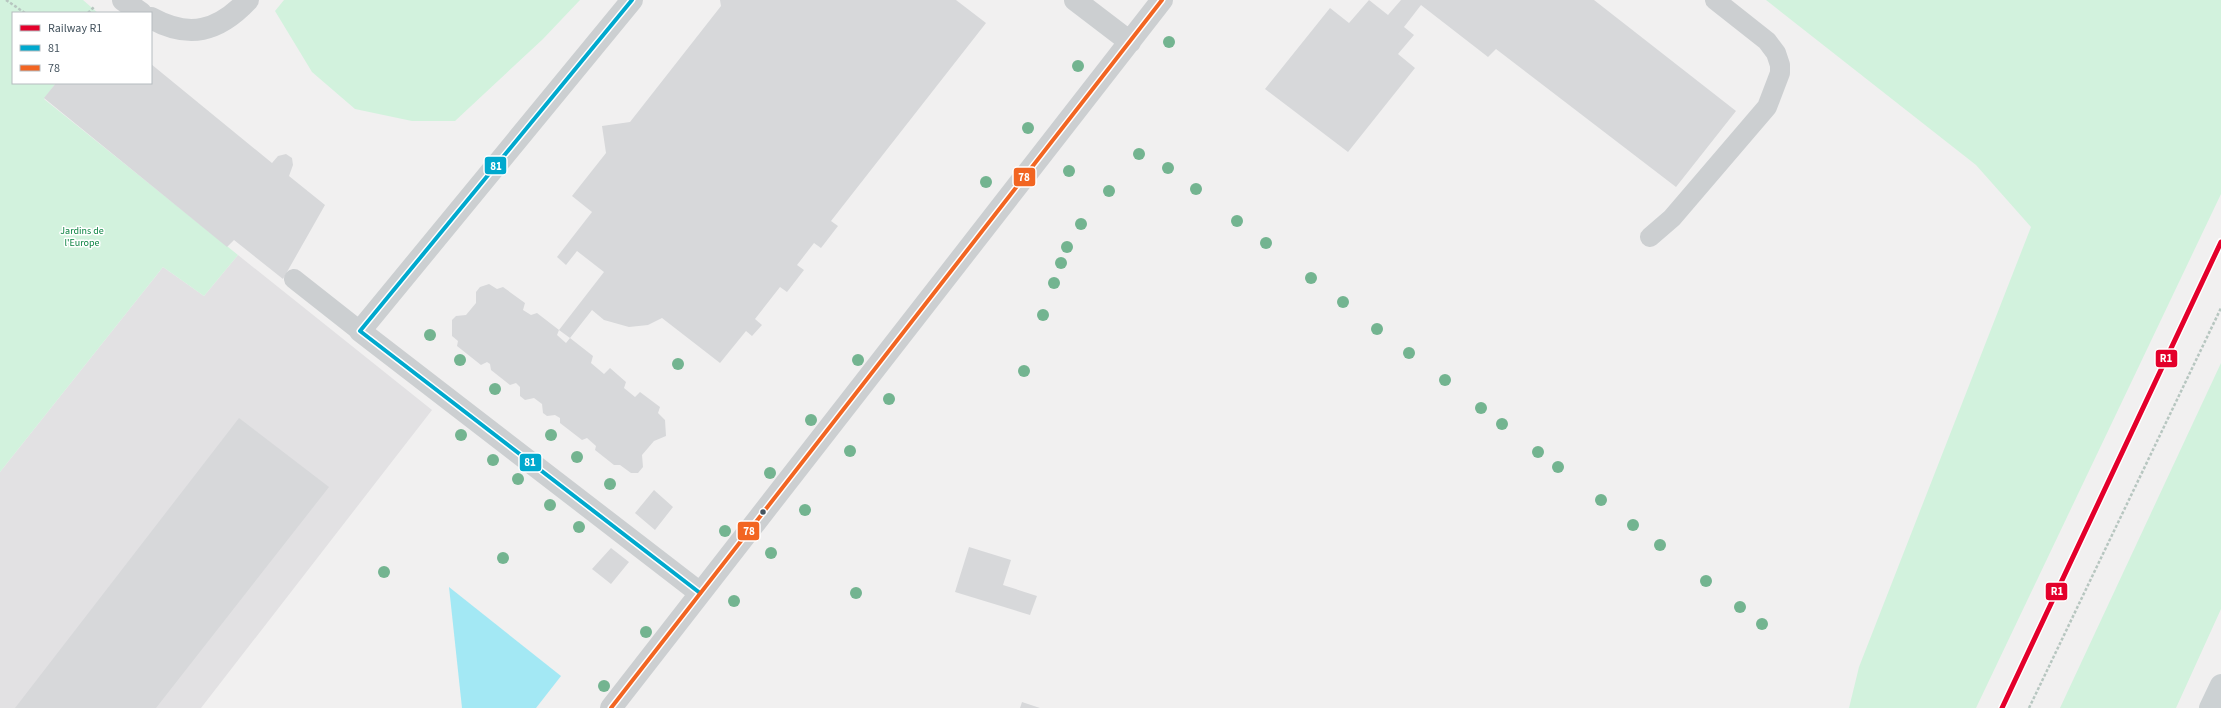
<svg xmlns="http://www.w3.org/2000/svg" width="2221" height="708" font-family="'Source Sans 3',sans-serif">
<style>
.education{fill:#e2e1e3}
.green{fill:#d2f2dd}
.water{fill:#a3e8f4}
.building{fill:#d7d8da}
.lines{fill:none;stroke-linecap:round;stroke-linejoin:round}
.path{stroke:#b7c6c0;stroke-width:2.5;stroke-dasharray:3 2;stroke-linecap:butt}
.lane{stroke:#cccfd1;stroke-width:20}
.street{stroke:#cccfd1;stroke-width:22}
.secondary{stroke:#ccd1d3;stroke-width:22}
.bus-1-casing{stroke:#fff;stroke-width:7}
.bus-2-casing{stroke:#fff;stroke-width:7}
.bus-1{stroke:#00a9ce;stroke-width:4}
.bus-2{stroke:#f26522;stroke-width:4}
.rail-1-casing{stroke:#fff;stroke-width:8}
.rail-1{stroke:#e4002b;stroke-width:5}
.tree{fill:#73b490}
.bus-dot{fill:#45545f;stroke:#fff;stroke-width:1.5}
.labels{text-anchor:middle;stroke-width:3;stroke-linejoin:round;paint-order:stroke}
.park-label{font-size:10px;fill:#0c8342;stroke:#fff}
.line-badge{stroke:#fff;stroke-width:1.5}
.badge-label{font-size:11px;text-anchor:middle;font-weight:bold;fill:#fff}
</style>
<rect width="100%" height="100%" fill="#f1f0f0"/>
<!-- education -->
<path class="education" d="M238,255L432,410L201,708H0V472L163,267L204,296Z"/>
<!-- green -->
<path class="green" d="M0,0H83L98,13H13V83H56L44,99L238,255L204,296L163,267L0,472Z
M284,0H580L543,39L455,121H412L355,109L312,72L275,11Z
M1766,0H2221V194L1976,708H1849L1859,667L2031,227L1976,165Z
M2221,363V609L2176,708H2060Z"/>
<!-- water -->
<path class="water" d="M449,587L561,676L536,708H462Z"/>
<!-- building -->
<path class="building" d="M720,0H956L986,23L831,221L838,226L821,248L814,243L797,265L804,270L787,292L780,287L755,319L762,325L752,336L746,331L720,363L662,318L648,325L629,327L604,320L592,310L570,338L559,330L604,272L577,251L566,265L557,257L592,212L572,196L606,153L602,126L630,122L721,6Z
M1369,0L1388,15L1401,0H1594L1736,111L1676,187L1496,49L1488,57L1421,5L1404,27L1414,35L1398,54L1415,68L1348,152L1265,89L1330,8L1349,23Z
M151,64L272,163L278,156L286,154L292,158L293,165L289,176L325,205L283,279L234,240L227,247L44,98L56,83H151Z
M489,284L497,289L503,287L525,303L523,310L531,315L537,313L559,330L557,335L566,343L570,338L593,356L591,363L604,374L610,368L626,382L624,388L635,397L640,392L660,407L658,413L665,420L666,436L654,441L642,455L643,467L638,473H631L620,465H614L595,450L596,446L587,438L582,440L560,423V418L555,415L547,416L543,413L542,404L534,398L525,400L520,396V387L516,383L510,385L491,370L490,364L487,362L481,365L457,346L458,341L452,336V320L456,316L466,315L476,303V292L480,287Z
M239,418L329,487L156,708H15Z
M654,490L673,507L655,530L635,513Z
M969,547L1011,560L1003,585L1037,596L1030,615L955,592Z
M611,548L629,562L611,584L592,569Z
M1022,702L1040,708H1020Z"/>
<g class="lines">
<!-- path -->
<path class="path" d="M6,0L25,13
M88,13L94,7
M2029,708L2221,308"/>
<!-- lane -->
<path class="lane" d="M1650,237L1672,218L1767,107L1780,73V65L1776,53L1767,41L1715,0
M294,279L360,331"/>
<!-- street -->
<path class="street" d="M123,0L141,13
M632,0L360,331L700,593
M1075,0L1130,42
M151,18C189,39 218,32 248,0
M611,708L1162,0"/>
<!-- secondary -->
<path class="secondary" d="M2210,708L2221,685"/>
<defs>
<path id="bus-1" d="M632,0L360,331L700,593"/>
<path id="bus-2" d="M611,708L1162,0"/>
</defs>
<!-- bus-1 casing -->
<use href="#bus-1" class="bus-1-casing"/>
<!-- bus-2 casing -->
<use href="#bus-2" class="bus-2-casing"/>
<!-- bus-1 -->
<use href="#bus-1" class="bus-1"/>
<!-- bus-2 -->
<use href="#bus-2" class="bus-2"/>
<defs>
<path id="rail-1" d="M2002,708L2221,242"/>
</defs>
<!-- rail-1 casing -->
<use href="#rail-1" class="rail-1-casing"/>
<!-- rail-1 -->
<use href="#rail-1" class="rail-1"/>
</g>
<!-- trees -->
<g class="tree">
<circle cx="1169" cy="42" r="6"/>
<circle cx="1078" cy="66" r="6"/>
<circle cx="1028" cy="128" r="6"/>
<circle cx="1139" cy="154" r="6"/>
<circle cx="1168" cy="168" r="6"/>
<circle cx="1069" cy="171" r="6"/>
<circle cx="986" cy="182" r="6"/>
<circle cx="1196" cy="189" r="6"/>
<circle cx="1109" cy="191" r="6"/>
<circle cx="1237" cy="221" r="6"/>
<circle cx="1081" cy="224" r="6"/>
<circle cx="1266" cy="243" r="6"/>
<circle cx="1067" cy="247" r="6"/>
<circle cx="1061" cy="263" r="6"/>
<circle cx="1311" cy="278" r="6"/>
<circle cx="1054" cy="283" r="6"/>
<circle cx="1343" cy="302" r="6"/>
<circle cx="1043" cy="315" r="6"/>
<circle cx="1377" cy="329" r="6"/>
<circle cx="430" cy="335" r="6"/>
<circle cx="1409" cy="353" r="6"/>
<circle cx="460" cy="360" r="6"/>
<circle cx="858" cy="360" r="6"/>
<circle cx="678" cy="364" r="6"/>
<circle cx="1024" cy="371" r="6"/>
<circle cx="1445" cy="380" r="6"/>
<circle cx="495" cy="389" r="6"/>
<circle cx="889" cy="399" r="6"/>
<circle cx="1481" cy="408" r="6"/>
<circle cx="811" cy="420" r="6"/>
<circle cx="1502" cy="424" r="6"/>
<circle cx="461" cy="435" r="6"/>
<circle cx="551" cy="435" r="6"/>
<circle cx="850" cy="451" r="6"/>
<circle cx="1538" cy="452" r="6"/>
<circle cx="577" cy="457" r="6"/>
<circle cx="493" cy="460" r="6"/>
<circle cx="1558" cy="467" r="6"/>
<circle cx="770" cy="473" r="6"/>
<circle cx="518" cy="479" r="6"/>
<circle cx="610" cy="484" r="6"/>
<circle cx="1601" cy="500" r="6"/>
<circle cx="550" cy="505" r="6"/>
<circle cx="805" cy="510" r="6"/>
<circle cx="1633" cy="525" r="6"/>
<circle cx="579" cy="527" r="6"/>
<circle cx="725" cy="531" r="6"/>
<circle cx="1660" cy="545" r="6"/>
<circle cx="771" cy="553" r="6"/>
<circle cx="503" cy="558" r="6"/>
<circle cx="384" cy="572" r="6"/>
<circle cx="1706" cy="581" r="6"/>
<circle cx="856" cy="593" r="6"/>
<circle cx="734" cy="601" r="6"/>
<circle cx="1740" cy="607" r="6"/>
<circle cx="1762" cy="624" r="6"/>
<circle cx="646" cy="632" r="6"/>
<circle cx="604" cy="686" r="6"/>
</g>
<!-- markers -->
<circle class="bus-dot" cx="763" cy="512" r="3.5"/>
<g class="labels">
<!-- park labels -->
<g class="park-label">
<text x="82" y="234">Jardins de<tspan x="82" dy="12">l'Europe</tspan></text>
</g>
</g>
<g class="line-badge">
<rect x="484" y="156" width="23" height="19" rx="4" fill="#00a9ce"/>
<rect x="1013" y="167" width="23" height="20" rx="4" fill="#f26522"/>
<rect x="2155" y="349" width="23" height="19" rx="4" fill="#e4002b"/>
<rect x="519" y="453" width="23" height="19" rx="4" fill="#00a9ce"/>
<rect x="737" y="521" width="23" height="20" rx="4" fill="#f26522"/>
<rect x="2045" y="582" width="23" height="19" rx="4" fill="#e4002b"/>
</g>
<g class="badge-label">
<text x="496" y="170">81</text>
<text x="1024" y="181">78</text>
<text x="2166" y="362">R1</text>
<text x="530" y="466">81</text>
<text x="749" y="535">78</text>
<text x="2057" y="595">R1</text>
</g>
<!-- legend -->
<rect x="12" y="12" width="140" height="72" fill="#ffffff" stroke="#b5bbbf"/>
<rect x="20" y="25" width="20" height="6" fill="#e4002b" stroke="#b5bbbf"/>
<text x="48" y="32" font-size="12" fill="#45545f">Railway R1</text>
<rect x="20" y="45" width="20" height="6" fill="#00a9ce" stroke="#b5bbbf"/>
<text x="48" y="52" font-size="12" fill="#45545f">81</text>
<rect x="20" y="65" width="20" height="6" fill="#f26522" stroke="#b5bbbf"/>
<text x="48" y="72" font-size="12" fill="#45545f">78</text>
</svg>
